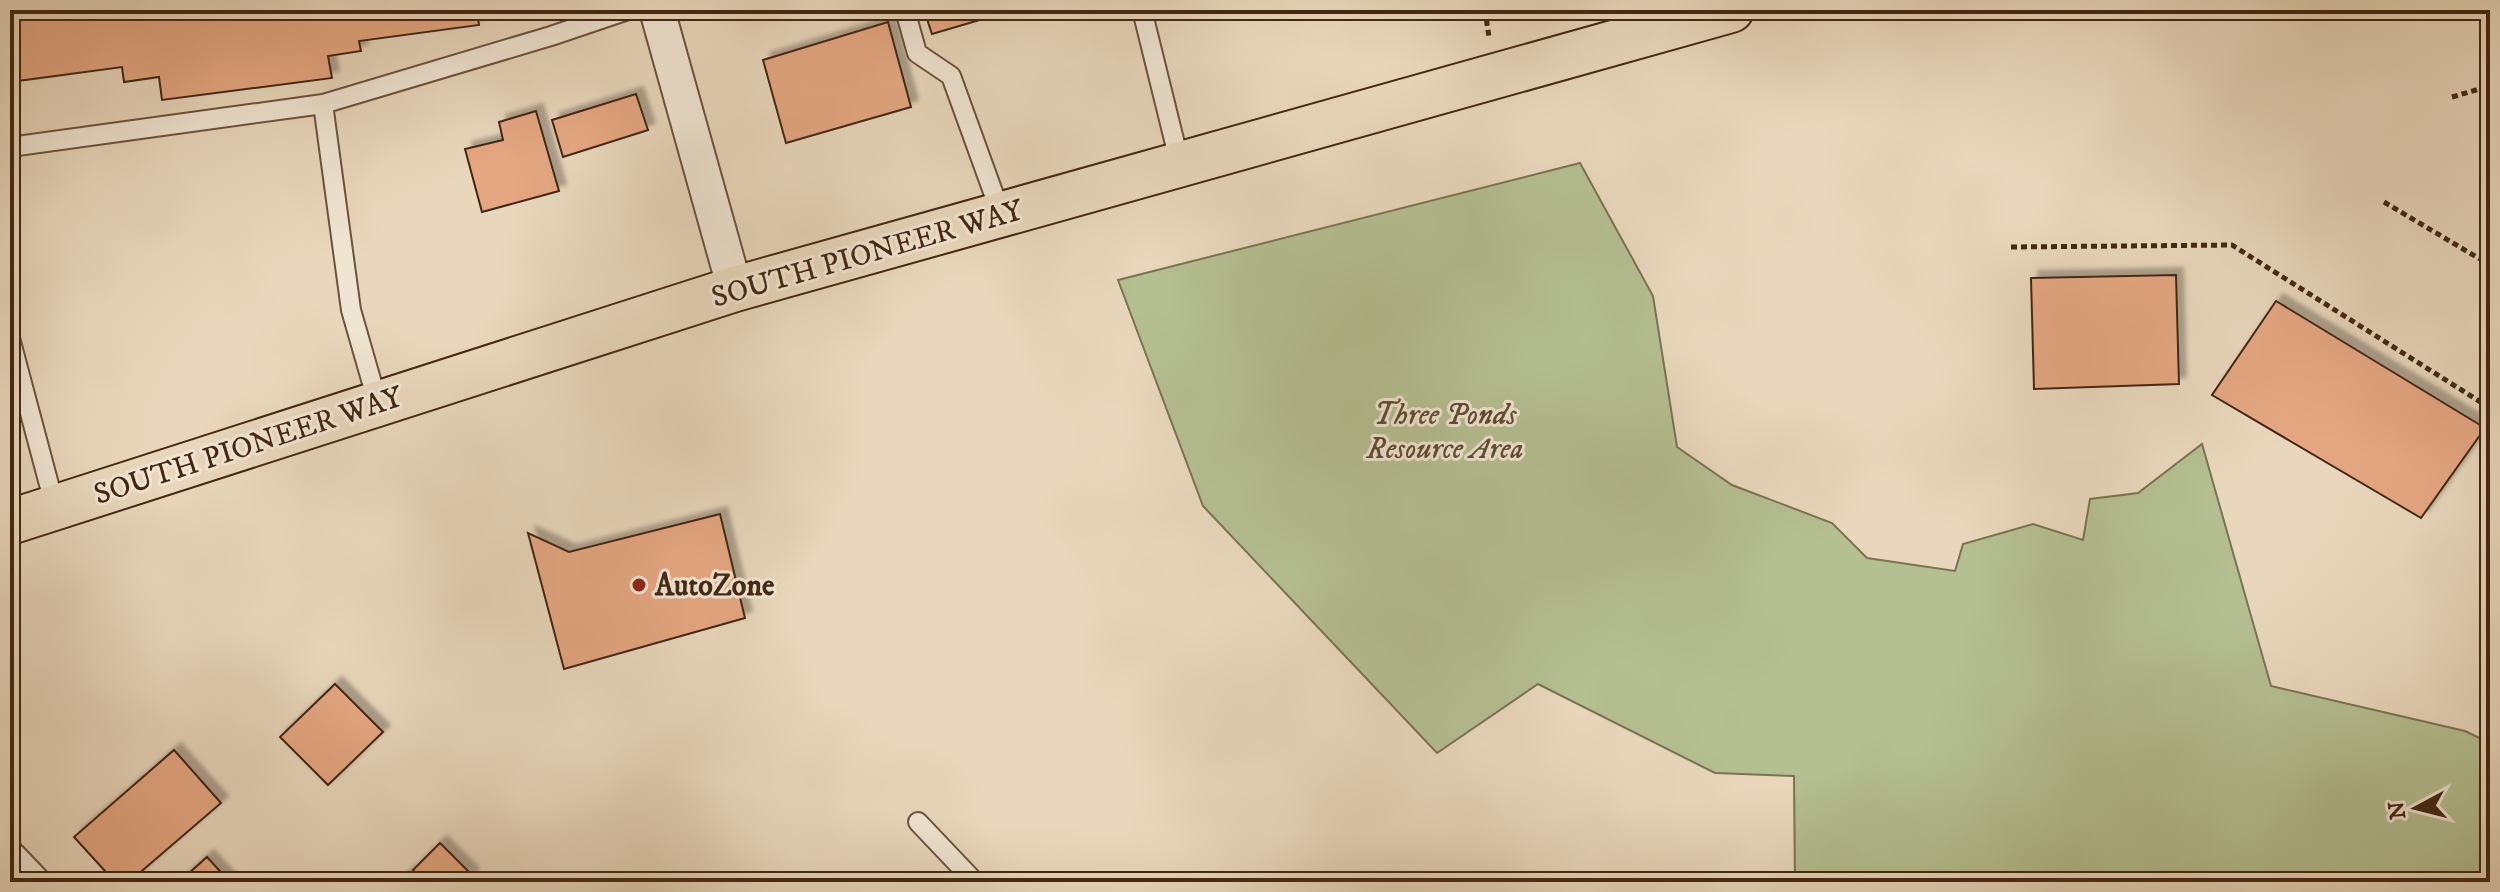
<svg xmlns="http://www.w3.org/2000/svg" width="2500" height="892" font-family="'IM FELL DW Pica',serif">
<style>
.green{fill:#b4bf92;stroke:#7b7352;stroke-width:2}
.building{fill:#e4a781;stroke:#422713;stroke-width:2;filter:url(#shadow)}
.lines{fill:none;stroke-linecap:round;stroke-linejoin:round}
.service-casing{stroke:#6c533d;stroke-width:22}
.minor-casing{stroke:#6c533d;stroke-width:38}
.primary-casing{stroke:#422713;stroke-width:48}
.path{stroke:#422713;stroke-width:5;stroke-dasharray:6 4;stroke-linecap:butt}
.service{stroke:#f0e5d3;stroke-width:18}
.minor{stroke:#f0e5d3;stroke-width:34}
.primary{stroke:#e8d7bc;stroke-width:44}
.poi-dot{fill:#8f2418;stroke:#f0e5d3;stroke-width:3}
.labels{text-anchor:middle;stroke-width:6;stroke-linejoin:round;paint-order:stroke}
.street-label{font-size:30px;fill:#422713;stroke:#f0e5d3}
.park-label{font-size:30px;font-style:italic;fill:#5e4d33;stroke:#f0e5d3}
.poi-label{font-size:30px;font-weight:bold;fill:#422713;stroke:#f0e5d3;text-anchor:start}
</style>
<defs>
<filter id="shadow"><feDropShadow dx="7" dy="-7" stdDeviation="2" flood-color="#0004"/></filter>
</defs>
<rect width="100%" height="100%" fill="#e8d7bc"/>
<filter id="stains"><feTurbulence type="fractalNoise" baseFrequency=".0025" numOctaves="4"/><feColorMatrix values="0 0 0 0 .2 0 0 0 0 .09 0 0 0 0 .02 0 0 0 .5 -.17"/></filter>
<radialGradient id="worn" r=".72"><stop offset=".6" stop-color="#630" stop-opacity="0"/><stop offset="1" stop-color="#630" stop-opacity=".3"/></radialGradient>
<!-- green -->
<path class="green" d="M1580,163L1653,296L1677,447L1732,485L1832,523L1867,558L1955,571L1963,544L2033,524L2083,540L2090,499L2138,493L2202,444L2271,686L2465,731L2490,743V882H1795L1794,776L1715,773L1538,684L1437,753L1203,506L1118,280Z"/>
<!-- building -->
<path class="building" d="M10,10H477L479,25L359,41L361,51L328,56L332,78L162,100L159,77L124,82L122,67L10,82Z
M924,10H981L983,19L932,34Z
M888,22L911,107L786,143L763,60Z
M636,94L648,130L563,157L552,120Z
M536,111L559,191L482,212L465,149L503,140L499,122Z
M2176,275L2179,384L2034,389L2031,278Z
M2276,301L2485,428L2421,518L2212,395Z
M720,514L745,618L564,669L528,533L569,552Z
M335,684L383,732L328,785L280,737Z
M174,750L221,803L129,882H115L74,837Z
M440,843L472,875L465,882H425L413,870Z
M207,857L230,882H179Z
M409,872L419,882H399Z"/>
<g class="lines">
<defs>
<path id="service" d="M905,10L917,53L951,76L1001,214
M1142,10L1180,164
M323,104L351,310L378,404
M10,147L323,104L551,36L628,10
M10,338L55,507
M918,822L975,882"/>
<path id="minor" d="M657,10L735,289
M10,859L32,882"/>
<path id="primary" d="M10,522L735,289L1731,10"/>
</defs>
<!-- service casing -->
<use href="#service" class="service-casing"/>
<!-- minor casing -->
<use href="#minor" class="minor-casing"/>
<!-- primary casing -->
<use href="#primary" class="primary-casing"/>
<!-- path -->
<path class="path" d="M1485,10L1489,37
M2452,97L2490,86
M2384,202L2490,265
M2011,247L2232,245L2490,408"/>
<!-- service -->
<use href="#service" class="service"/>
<!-- minor -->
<use href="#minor" class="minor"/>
<!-- primary -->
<use href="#primary" class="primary"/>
</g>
<!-- markers -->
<circle class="poi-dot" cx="639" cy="585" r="8"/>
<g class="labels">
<!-- street labels -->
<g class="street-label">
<text transform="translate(867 253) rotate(-16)" y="10">SOUTH PIONEER WAY</text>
<text transform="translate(248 445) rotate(-18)" y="10">SOUTH PIONEER WAY</text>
</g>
<!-- park labels -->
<g class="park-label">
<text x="1445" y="424">Three Ponds<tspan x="1445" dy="34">Resource Area</tspan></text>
</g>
<!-- poi labels -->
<g class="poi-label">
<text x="655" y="595">AutoZone</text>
</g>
</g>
<!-- margin -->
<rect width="2500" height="892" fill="none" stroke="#e8d7bc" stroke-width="40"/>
<rect x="12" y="12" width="2476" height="868" fill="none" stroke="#422713" stroke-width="4"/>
<rect x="20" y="20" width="2460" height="852" fill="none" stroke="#422713" stroke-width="2"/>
<!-- north arrow -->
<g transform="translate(2416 808) rotate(263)" stroke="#f0e5d3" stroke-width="6" paint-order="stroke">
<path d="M0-6L14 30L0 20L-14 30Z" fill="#422713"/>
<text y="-12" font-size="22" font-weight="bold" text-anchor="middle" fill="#422713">N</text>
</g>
<rect width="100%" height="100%" filter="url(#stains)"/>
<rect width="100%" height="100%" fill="url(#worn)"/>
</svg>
